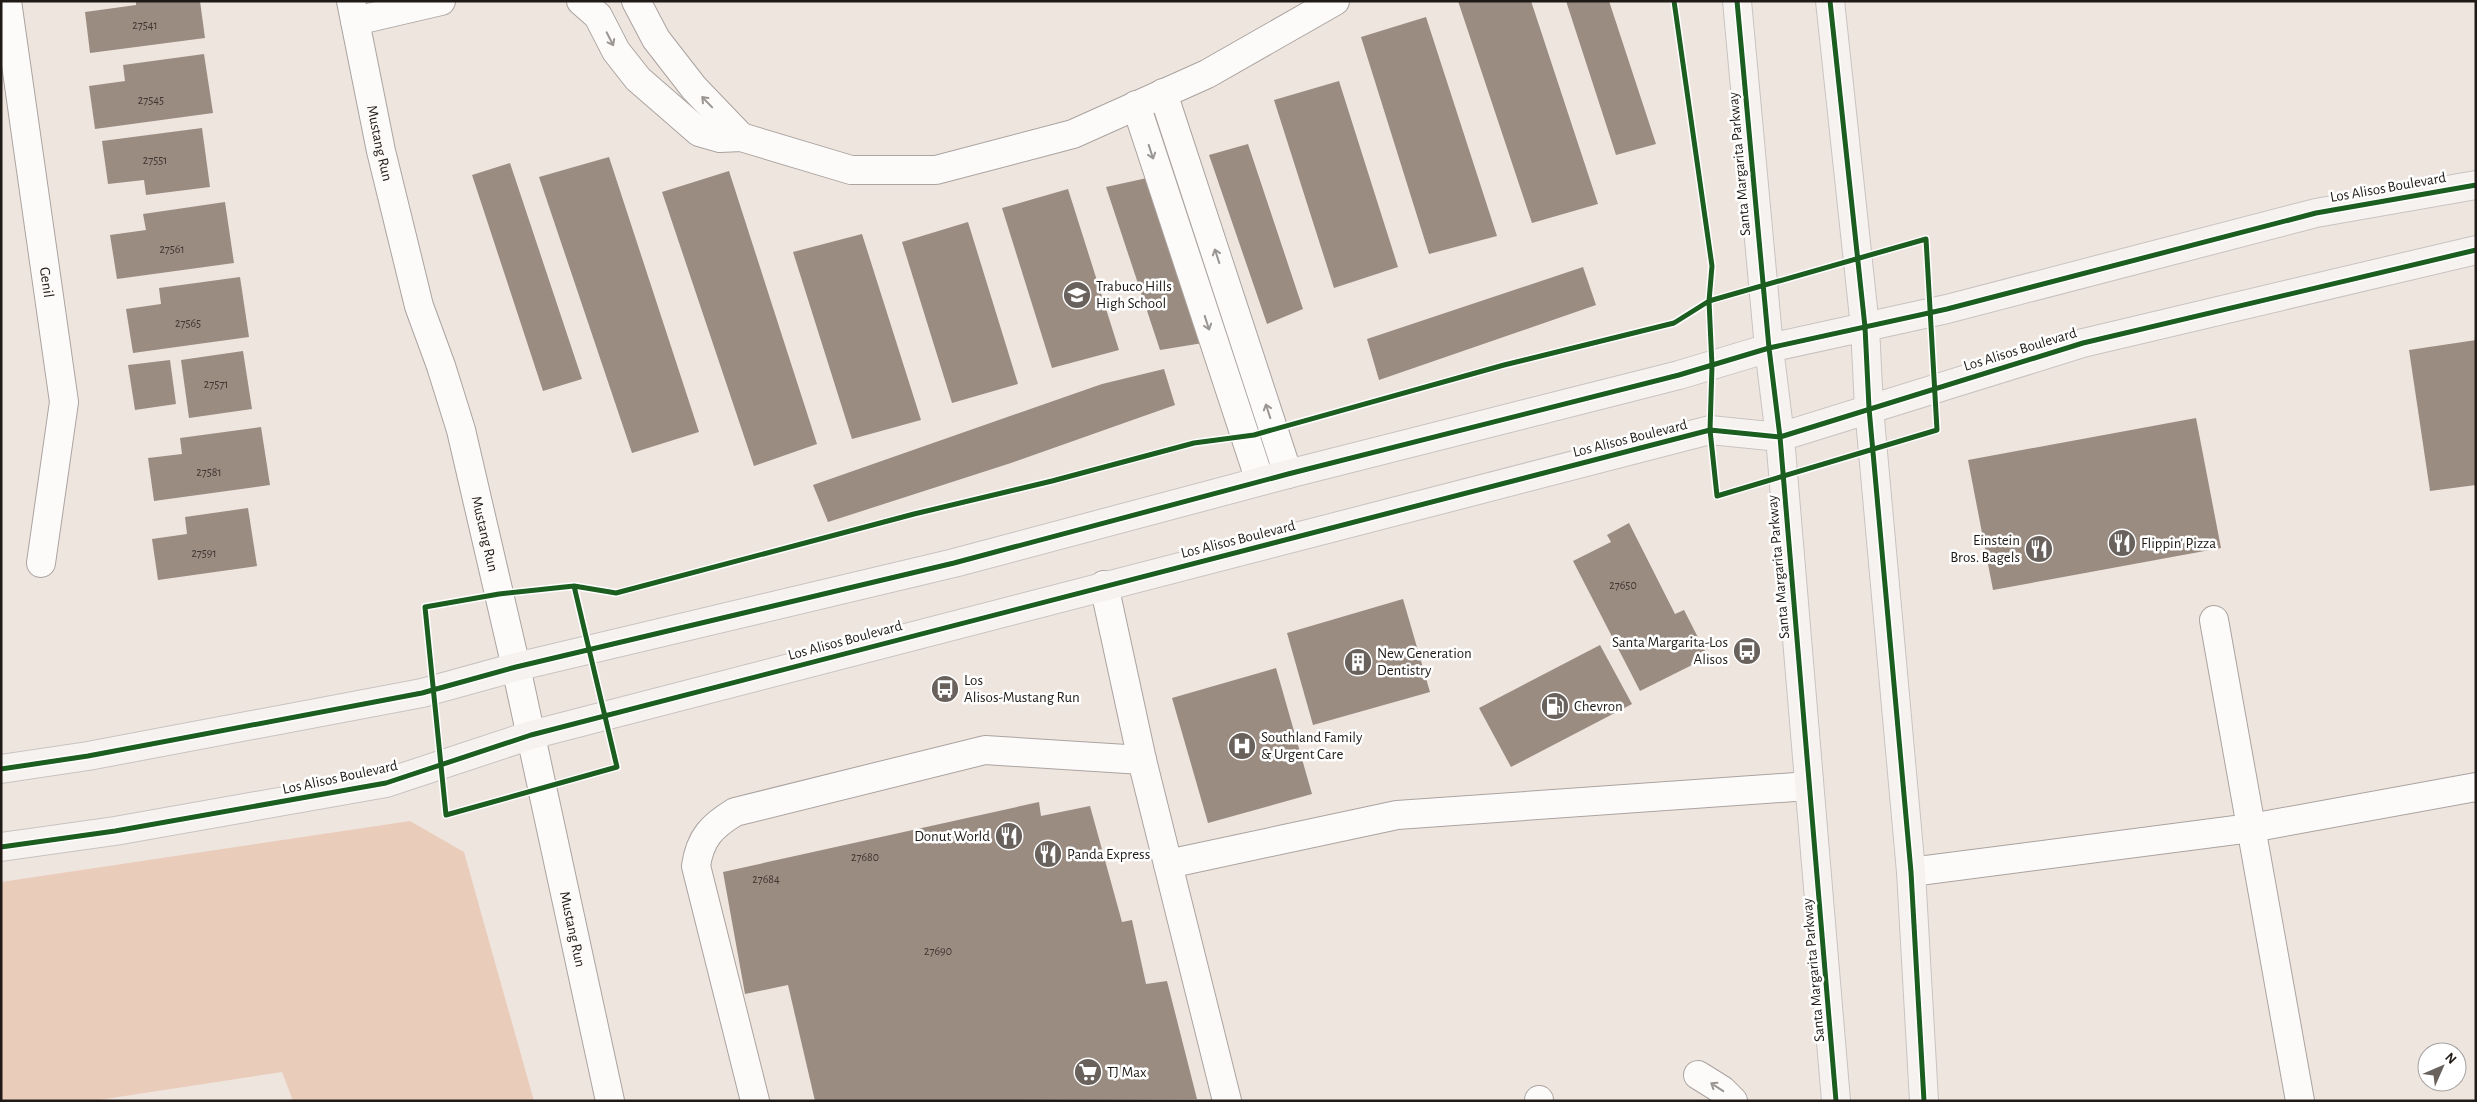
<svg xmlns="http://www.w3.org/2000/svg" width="2477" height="1102" font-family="'Alegreya Sans',sans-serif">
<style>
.green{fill:#eaccba}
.building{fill:#9b8c82}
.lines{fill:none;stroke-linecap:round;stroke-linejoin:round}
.minor-casing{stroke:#aaa39f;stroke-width:30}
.major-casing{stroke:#c8c3c1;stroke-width:30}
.minor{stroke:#fdfbfa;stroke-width:28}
.major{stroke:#f6f2ef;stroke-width:28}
.cycleway-casing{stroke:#fff;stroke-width:8}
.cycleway{stroke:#1b5e20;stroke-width:5}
.oneway{stroke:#9a9693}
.labels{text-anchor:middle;stroke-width:5;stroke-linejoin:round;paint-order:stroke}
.number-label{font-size:12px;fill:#3f3631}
.street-label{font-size:15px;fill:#201a16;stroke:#fff}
.poi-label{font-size:15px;fill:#201a16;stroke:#fff;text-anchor:start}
</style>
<rect width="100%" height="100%" fill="#efe5df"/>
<!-- green -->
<path class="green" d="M410,821L464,852L534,1101H293L282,1072L92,1101H1V882Z"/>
<!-- building -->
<path class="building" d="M136,1H200L205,38L90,53L85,12L136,5Z
M1458,1H1531L1598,204L1532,223Z
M1566,1H1609L1656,144L1616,155Z
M1426,17L1497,236L1429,254L1361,37Z
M204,54L213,113L95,129L89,86L125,81L123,65Z
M1339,81L1398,267L1334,288L1274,100Z
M202,128L210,187L146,195L144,180L108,184L102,141Z
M1248,144L1303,309L1267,324L1209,155Z
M609,157L699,432L632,453L539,177Z
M510,163L582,379L543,391L472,175Z
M729,171L817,444L754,466L662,192Z
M1147,178L1203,343L1160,350L1106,187Z
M1068,189L1119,350L1052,368L1002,208Z
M225,202L234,263L117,279L110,235L146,230L143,214Z
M968,222L1018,384L952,403L902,242Z
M862,234L921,420L852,439L793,252Z
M1583,267L1596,305L1379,380L1367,339Z
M240,277L249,337L133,353L126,309L161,304L159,288Z
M2476,340V485L2430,491L2409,350Z
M243,351L252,409L189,418L181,360Z
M170,360L176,404L135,410L128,365Z
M1164,369L1175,405L1011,463L828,522L813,485L1102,384Z
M2196,418L2221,548L1993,590L1968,460Z
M261,427L270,485L154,501L148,458L182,454L180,438Z
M248,508L257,566L158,580L152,539L187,534L185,517Z
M1629,523L1675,614L1684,610L1708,657L1640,691L1573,561L1611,542L1607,535Z
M1403,599L1430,692L1313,725L1287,633Z
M1600,645L1632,704L1511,767L1479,708Z
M1276,668L1312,794L1208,823L1172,698Z
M1039,802L1041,816L1090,806L1122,922L1132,920L1146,984L1167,981L1197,1099L815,1101L788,985L745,994L723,872Z"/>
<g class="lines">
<defs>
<g id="minor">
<path id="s1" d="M7,1L64,402L41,563"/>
<path id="s2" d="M351,1L381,151L419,306L441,366L461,430L516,667L610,1101"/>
<path d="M581,1L598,16L616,51L638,79L699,132L720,138L741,137L851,170H936L1073,134L1207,74L1335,1"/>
<path d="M636,1L656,39L694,88L741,137"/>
<path d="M355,21L441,1"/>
<path d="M1163,93L1288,474"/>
<path d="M1136,105L1260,481"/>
<path d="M1104,585L1142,760L1227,1101"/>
<path d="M2214,620L2300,1101"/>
<path d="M1168,864L1397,815L1809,786"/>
<path d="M1911,872L2251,828L2476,787"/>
<path d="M1698,1075L1722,1090L1733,1101"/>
<path d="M1539,1100V1101"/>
<path d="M755,1101L696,866C700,838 712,826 735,812L985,750L1142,760"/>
</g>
<path id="major" d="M1737,1L1769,348L1780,437L1836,1101
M1830,1L1865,327L1869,408L1911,872L1924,1101
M1,769L88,756L422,693L516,667L954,563L1288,474L1679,375L1769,348L1947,309L2316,213L2476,185
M1,847L115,831L386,783L531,735L1710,430L1780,437L2083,343L2476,250"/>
</defs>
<!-- minor casing -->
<use href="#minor" class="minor-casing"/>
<!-- major casing -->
<use href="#major" class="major-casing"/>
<!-- minor -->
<use href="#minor" class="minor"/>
<!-- major -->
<use href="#major" class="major"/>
<defs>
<path id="cycleway" d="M1737,1L1769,348L1780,437L1836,1101
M1830,1L1865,327L1869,408L1911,872L1924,1101
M574,586L617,767L446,815L425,607L499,594L574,586L616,593L914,514L1052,481L1194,443L1254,435L1504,365L1674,323L1709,301L1926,239L1937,430L1717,496L1710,430L1712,366L1709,301L1712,266L1674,1
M1,769L88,756L422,693L516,667L954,563L1288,474L1679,375L1769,348L1947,309L2316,213L2476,185
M1,847L115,831L386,783L531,735L1710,430L1780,437L2083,343L2476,250"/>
</defs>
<!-- cycleway casing -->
<use href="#cycleway" class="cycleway-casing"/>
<!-- cycleway -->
<use href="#cycleway" class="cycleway"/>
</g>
<!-- one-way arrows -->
<defs><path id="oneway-shaft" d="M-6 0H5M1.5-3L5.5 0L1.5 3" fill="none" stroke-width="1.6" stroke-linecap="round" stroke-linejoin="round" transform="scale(1.25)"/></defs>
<g class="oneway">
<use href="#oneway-shaft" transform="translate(610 39) rotate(63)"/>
<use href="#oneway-shaft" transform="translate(707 102) rotate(-134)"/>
<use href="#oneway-shaft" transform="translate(1151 152) rotate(72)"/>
<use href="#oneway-shaft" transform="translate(1217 256) rotate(-108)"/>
<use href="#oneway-shaft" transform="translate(1207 323) rotate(72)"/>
<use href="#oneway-shaft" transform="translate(1268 411) rotate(-108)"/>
<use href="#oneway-shaft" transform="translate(1717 1087) rotate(-147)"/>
</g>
<!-- icons -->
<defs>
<symbol id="school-disc" viewBox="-11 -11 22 22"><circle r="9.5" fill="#68615c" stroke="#fff"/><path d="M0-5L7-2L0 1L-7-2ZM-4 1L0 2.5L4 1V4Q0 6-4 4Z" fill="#fff"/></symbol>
<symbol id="restaurant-disc" viewBox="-11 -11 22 22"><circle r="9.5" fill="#68615c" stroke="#fff"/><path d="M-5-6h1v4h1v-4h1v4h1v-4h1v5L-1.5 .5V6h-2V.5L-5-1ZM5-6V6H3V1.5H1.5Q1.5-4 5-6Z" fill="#fff"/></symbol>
<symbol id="bus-disc" viewBox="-11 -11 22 22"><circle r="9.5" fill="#68615c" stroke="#fff"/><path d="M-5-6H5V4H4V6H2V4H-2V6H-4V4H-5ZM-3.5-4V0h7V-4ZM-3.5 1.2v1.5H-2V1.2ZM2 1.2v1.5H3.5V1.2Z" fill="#fff"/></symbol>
<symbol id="building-disc" viewBox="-11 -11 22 22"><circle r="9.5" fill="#68615c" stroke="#fff"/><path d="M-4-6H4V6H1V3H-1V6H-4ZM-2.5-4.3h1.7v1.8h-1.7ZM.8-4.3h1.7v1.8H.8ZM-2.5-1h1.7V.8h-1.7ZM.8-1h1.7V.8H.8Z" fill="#fff"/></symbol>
<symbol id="fuel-disc" viewBox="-11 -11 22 22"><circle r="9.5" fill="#68615c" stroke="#fff"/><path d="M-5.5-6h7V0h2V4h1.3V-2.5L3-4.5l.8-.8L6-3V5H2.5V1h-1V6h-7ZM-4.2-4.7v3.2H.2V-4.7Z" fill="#fff"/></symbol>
<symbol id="hospital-disc" viewBox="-11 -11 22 22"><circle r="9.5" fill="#68615c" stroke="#fff"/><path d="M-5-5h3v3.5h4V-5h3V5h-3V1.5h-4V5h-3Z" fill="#fff"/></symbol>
<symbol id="supermarket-disc" viewBox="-11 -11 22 22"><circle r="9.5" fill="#68615c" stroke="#fff"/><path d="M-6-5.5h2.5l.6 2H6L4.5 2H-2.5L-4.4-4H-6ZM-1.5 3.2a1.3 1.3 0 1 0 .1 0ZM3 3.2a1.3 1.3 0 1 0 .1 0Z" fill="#fff"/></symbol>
</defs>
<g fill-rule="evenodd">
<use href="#school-disc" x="1061" y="279" width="32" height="32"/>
<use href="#restaurant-disc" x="2106" y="527" width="32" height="32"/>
<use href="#restaurant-disc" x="2023" y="533" width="32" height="32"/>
<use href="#bus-disc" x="1731" y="635" width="32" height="32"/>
<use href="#building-disc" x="1342" y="646" width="32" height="32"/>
<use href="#bus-disc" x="929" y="673" width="32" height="32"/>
<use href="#fuel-disc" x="1539" y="690" width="32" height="32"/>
<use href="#hospital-disc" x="1226" y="730" width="32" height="32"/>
<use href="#restaurant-disc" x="993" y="820" width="32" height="32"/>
<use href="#restaurant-disc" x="1032" y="838" width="32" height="32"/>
<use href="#supermarket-disc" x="1072" y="1056" width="32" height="32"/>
</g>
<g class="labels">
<!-- number labels -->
<g class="number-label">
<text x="145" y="29">27541</text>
<text x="151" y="104">27545</text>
<text x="155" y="164">27551</text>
<text x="172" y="253">27561</text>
<text x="188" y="327">27565</text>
<text x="216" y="388">27571</text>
<text x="209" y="476">27581</text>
<text x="204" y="557">27591</text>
<text x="1623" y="589">27650</text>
<text x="865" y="861">27680</text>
<text x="766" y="883">27684</text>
<text x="938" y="955">27690</text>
</g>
<!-- street labels -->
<g class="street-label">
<text dy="5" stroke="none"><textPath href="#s2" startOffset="145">Mustang Run</textPath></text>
<text transform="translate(1739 164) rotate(-95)" y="5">Santa Margarita Parkway</text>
<text transform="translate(2388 187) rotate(-10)" y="5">Los Alisos Boulevard</text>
<text dy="5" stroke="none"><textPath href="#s1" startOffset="284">Genil</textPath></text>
<text transform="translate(2020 349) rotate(-17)" y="5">Los Alisos Boulevard</text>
<text transform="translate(1630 438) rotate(-14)" y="5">Los Alisos Boulevard</text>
<text dy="5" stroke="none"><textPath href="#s2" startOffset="550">Mustang Run</textPath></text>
<text transform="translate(1238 539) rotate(-14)" y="5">Los Alisos Boulevard</text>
<text transform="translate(1778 567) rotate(-95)" y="5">Santa Margarita Parkway</text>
<text transform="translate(845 640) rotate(-15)" y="5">Los Alisos Boulevard</text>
<text transform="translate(340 777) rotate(-12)" y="5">Los Alisos Boulevard</text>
<text dy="5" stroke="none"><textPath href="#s2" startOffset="955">Mustang Run</textPath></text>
<text transform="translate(1813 970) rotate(-95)" y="5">Santa Margarita Parkway</text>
</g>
<!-- poi labels -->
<g class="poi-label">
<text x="1096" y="291">Trabuco Hills<tspan x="1096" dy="17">High School</tspan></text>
<text x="2020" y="545" text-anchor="end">Einstein<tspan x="2020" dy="17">Bros. Bagels</tspan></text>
<text x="2141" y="548">Flippin' Pizza</text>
<text x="1728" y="647" text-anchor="end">Santa Margarita-Los<tspan x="1728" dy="17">Alisos</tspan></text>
<text x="1377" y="658">New Generation<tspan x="1377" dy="17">Dentistry</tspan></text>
<text x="964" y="685">Los<tspan x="964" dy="17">Alisos-Mustang Run</tspan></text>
<text x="1574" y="711">Chevron</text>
<text x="1261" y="742">Southland Family<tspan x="1261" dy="17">&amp; Urgent Care</tspan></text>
<text x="990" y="841" text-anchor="end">Donut World</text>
<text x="1067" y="859">Panda Express</text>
<text x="1107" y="1077">TJ Max</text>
</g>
</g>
<!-- border -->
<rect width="2477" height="1102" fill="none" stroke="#201a16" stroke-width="5"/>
<!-- north arrow -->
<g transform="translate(2442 1067) rotate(45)"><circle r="24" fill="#ffffff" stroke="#a6a3a2"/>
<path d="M0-4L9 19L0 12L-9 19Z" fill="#68615c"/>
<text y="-8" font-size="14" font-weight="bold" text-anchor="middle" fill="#201a16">N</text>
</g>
</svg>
